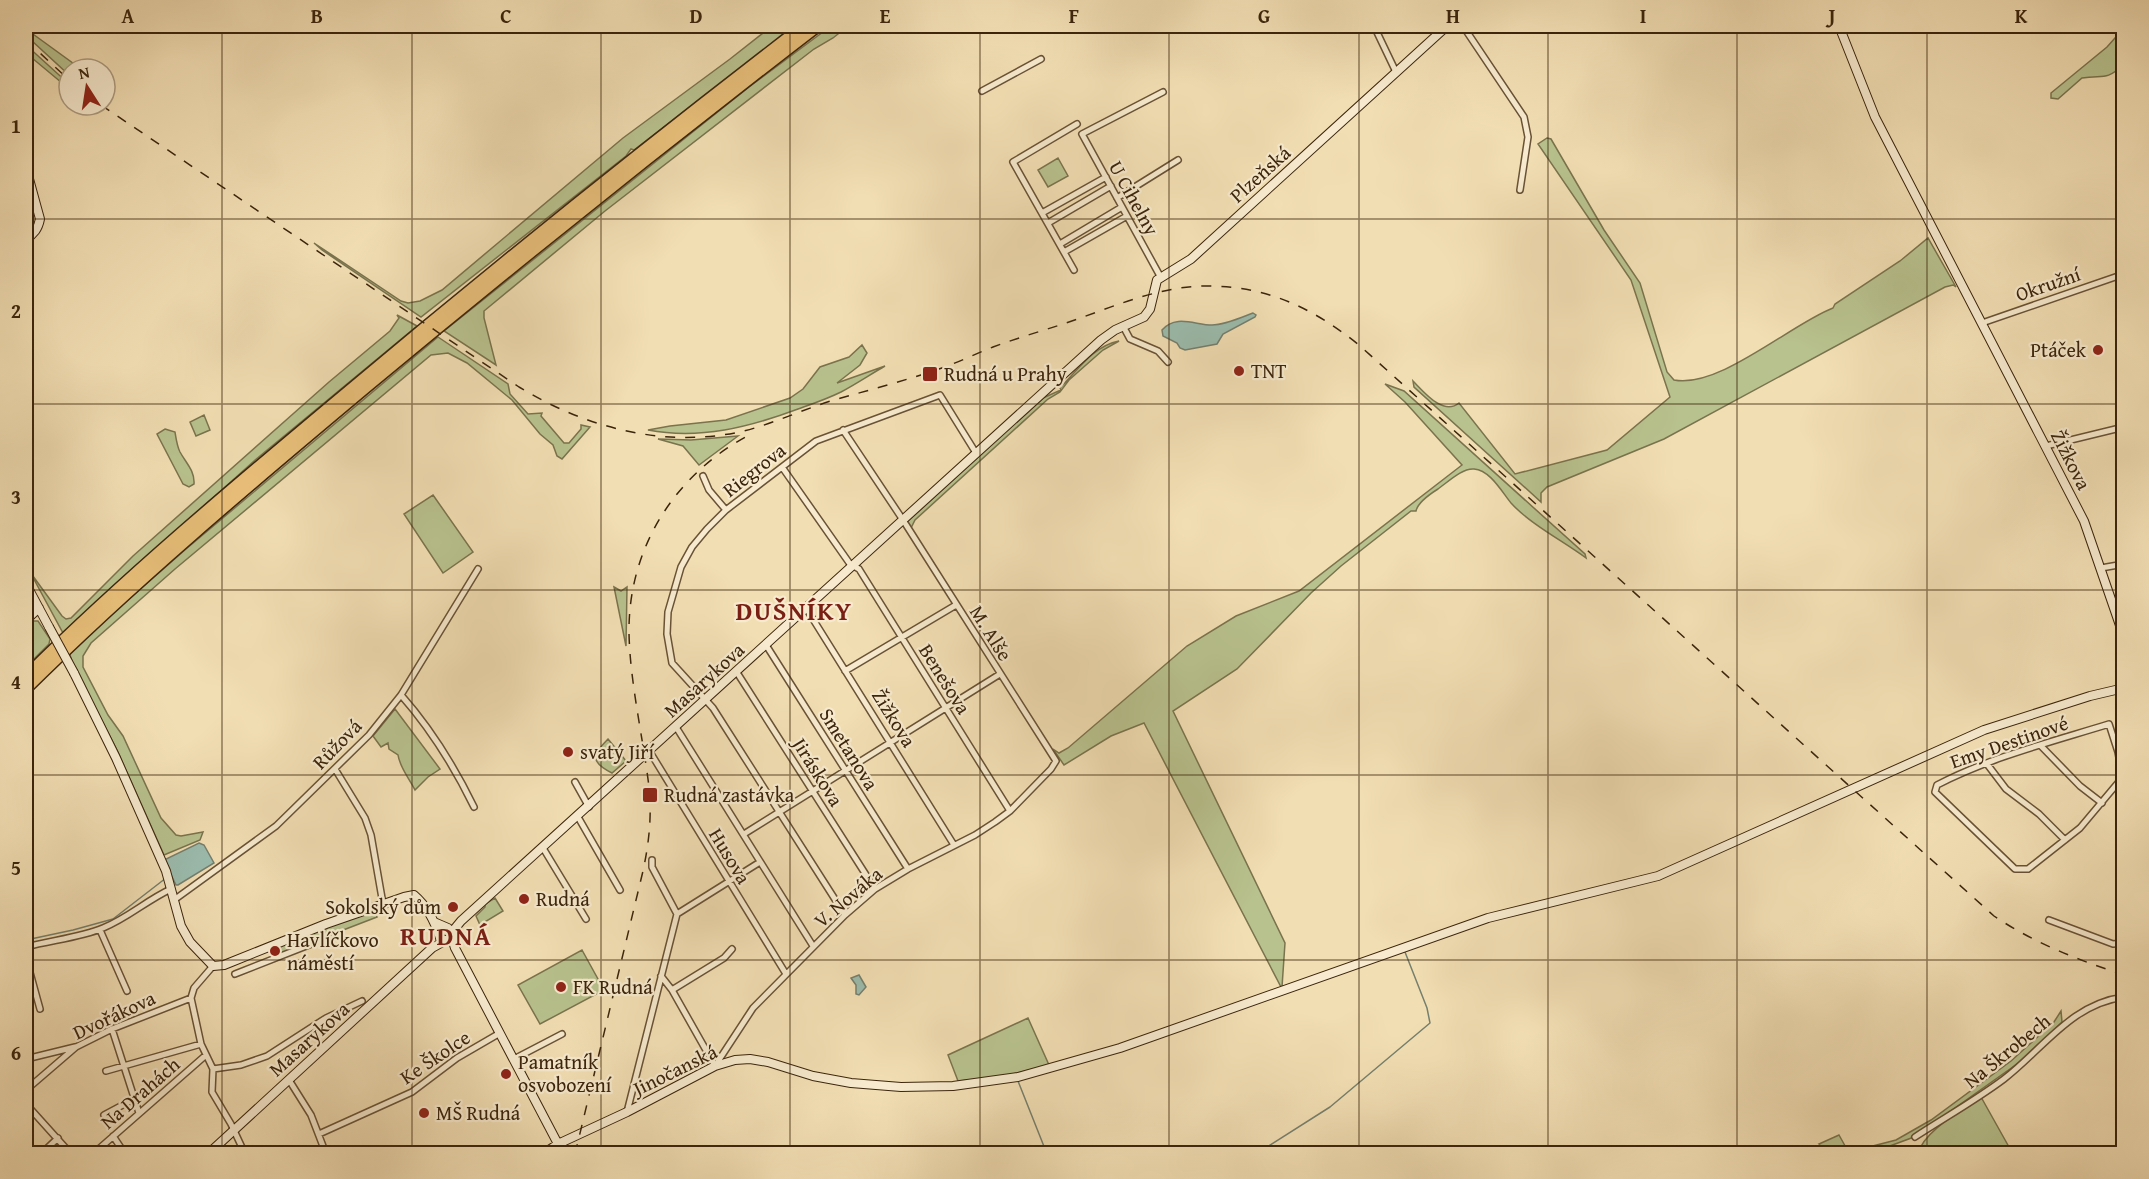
<svg xmlns="http://www.w3.org/2000/svg" width="2149" height="1179" font-family="'Gentium Book Plus',serif">
<style>
.green{fill:#b8c28e;stroke:#7a734d;stroke-width:1.5}
.water{fill:#9bbcae;stroke:#757f6d;stroke-width:1.5}
.lines{fill:none;stroke-linecap:round;stroke-linejoin:round}
.stream{stroke:#757f6d;stroke-width:1.5}
.street-casing{stroke:#695236;stroke-width:8}
.secondary-casing{stroke:#3b240c;stroke-width:10}
.highway-casing{stroke:#3b240c;stroke-width:13}
.street{stroke:#f7eace;stroke-width:5}
.secondary{stroke:#f7eace;stroke-width:8}
.highway{stroke:#e9bf7a;stroke-width:10}
.rail{stroke:#3b240c;stroke-width:1.5;stroke-dasharray:10 10;stroke-linecap:butt}
.secondary-bridge-casing{stroke:#3b240c;stroke-width:10;stroke-linecap:butt}
.secondary-bridge{stroke:#f7eace;stroke-width:8}
.grid{fill:none;stroke:#3b240c;stroke-width:1.5;stroke-opacity:0.55}
.poi-dot{fill:#8f2418;stroke:#f7eace;stroke-width:2}
.labels{text-anchor:middle;stroke-width:4.5;stroke-linejoin:round;paint-order:stroke}
.street-label{font-size:20px;fill:#3b240c;stroke:#f7eace}
.poi-label{font-size:20px;fill:#3b240c;stroke:#f7eace;text-anchor:start}
.district-label{font-size:26px;font-weight:bold;letter-spacing:1.5px;fill:#7a1f14;stroke:#f7eace}
.neatline{fill:none;stroke:#3b240c;stroke-width:2}
.grid-label{font-size:20px;text-anchor:middle;font-weight:bold;fill:#3b240c}
</style>
<rect width="100%" height="100%" fill="#f2deb3"/>
<filter id="stains"><feTurbulence type="fractalNoise" baseFrequency=".00333" numOctaves="4"/><feColorMatrix values="0 0 0 0 .2 0 0 0 0 .09 0 0 0 0 .02 0 0 0 .5 -.17"/></filter>
<radialGradient id="worn" r=".72"><stop offset=".6" stop-color="#630" stop-opacity="0"/><stop offset="1" stop-color="#630" stop-opacity=".3"/></radialGradient>
<!-- green -->
<path class="green" d="M772,26H795L634,150L631,149L626,156L421,317L322,250L314,243L401,301L408,303L420,301L442,290L623,138L730,59Z
M831,26H848L833,38L814,49L605,211L484,311V318L496,365L444,331L749,87Z
M26,29L81,69H69V75L31,40L26,33Z
M2123,29V65C2105,82 2102,74 2082,78L2058,99L2051,98V93L2107,47Z
M26,45L69,84V87L62,83L26,53Z
M1547,138L1551,139L1604,230L1640,283L1667,372L1674,380C1719,389 1791,324 1833,308L1835,304L1900,261L1928,238L1956,287L1953,285L1945,287L1664,439L1547,487L1541,493V502L1414,387L1413,381C1424,392 1443,416 1459,403L1515,474L1607,450L1670,397L1631,280L1538,144Z
M1058,158L1068,176L1048,187L1038,170Z
M397,315L417,326L254,461L63,633L30,572L62,616L66,619L71,618L133,556L329,382L390,331L399,318Z
M438,337L508,384L510,394L528,414L542,413L541,416L564,443H569L581,429V425L590,427L562,459L557,456L553,445L540,434L512,400L467,363L448,353L431,355L175,569L91,643L83,656V667L108,715L123,736L161,818L176,835L181,836L203,832L200,840L164,855L117,750L74,667L69,652L186,549Z
M1119,341L1103,350L1069,380L1060,392L1048,399L915,520L911,528L907,522L1043,398L1061,390L1060,388C1077,371 1093,346 1119,341Z
M862,345L867,353L860,365L837,383L885,366C871,374 856,384 841,392C827,399 812,404 798,409C750,427 700,440 648,430L670,426L726,420L790,398L803,389L820,367L849,357Z
M1385,384L1404,391L1585,554L1586,558C1563,541 1530,524 1511,503C1502,492 1490,470 1474,469C1462,468 1448,482 1438,489C1430,494 1418,502 1416,511H1411L1341,566L1311,593L1237,669L1173,711L1285,943L1282,987H1281L1144,723L1111,736L1064,765L1053,749L1059,753L1068,748L1187,646L1236,616L1299,591L1462,465L1405,402Z
M204,415L210,430L196,436L190,422Z
M165,429L175,432C176,438 177,446 180,452C186,463 195,471 194,484L189,487L183,484L157,434Z
M738,436L699,465L683,446L658,439L691,440Z
M433,495L473,552L443,573L404,514Z
M614,587L621,591L627,587L626,646Z
M28,621H38L50,639L49,644L26,667V623Z
M395,709L440,769L428,777L415,790C409,778 400,768 398,755L389,749L388,743L381,747L373,736Z
M608,739L626,761L612,773C590,762 592,755 608,739Z
M495,898L503,911L480,925L476,916L485,907V904Z
M374,909L377,917L281,954L277,944Z
M582,950L604,990L540,1024L518,985Z
M2061,1011L2062,1022L2024,1059L1914,1137L1871,1153L1861,1154L1869,1147L1896,1140L1931,1120L2011,1061L2054,1022Z
M1028,1018L1049,1065L1001,1077L958,1081L948,1055Z
M1981,1097L2009,1147L2007,1153L1918,1154C1923,1131 1963,1110 1981,1097Z
M1839,1135L1849,1153H1830L1819,1144Z"/>
<!-- water -->
<path class="water" d="M1253,313L1256,315L1255,317L1223,334L1217,344L1185,350L1180,348L1177,343L1163,336L1162,330C1176,314 1195,325 1212,325C1225,325 1240,318 1253,313Z
M199,843L204,845L214,863L178,885H176L164,860Z
M859,975L866,987L859,995L856,994V985L851,978Z"/>
<g class="lines">
<!-- stream -->
<path class="stream" d="M26,940L73,930L113,919L166,878
M1018,1081L1047,1154
M1256,1154L1330,1107L1430,1023L1427,1008L1405,952"/>
<defs>
<path id="street" d="M1374,26L1396,72
M1463,26L1524,117L1528,137L1520,190
M982,91L1041,59
M1117,198L1178,160
M1042,213L1106,177
M1048,223L1111,186
M1060,244L1122,207
M1064,252L1127,216
M1074,270L1013,162L1077,124
M1160,276L1082,134L1163,92
M1982,323L2124,274
M1123,326L1130,339L1158,351L1168,362
M2046,446L2124,427
M782,467L850,564L859,569L1010,811
M703,476L709,490L726,510
M2101,568L2124,564
M806,608L954,845
M2114,609L2124,606
M766,645L908,869
M736,671L875,889
M845,671L956,605
M401,695C431,729 454,766 474,807
M676,727L813,946
M2041,746L2080,786L2102,803
M650,752L786,974
M2118,752L2109,724C2051,742 1991,757 1937,785L1935,792L2015,869H2028L2080,828L2122,778
M1987,764L2006,789L2039,814L2065,840
M335,769L365,818L371,835L383,904
M2123,779L2118,752L2124,750
M575,782L589,807
M578,817L620,890
M744,834L1000,674
M543,848L586,919
M652,860V867L677,914
M174,900L276,826L369,735L401,695L478,569
M845,915L713,708L672,663L667,634L668,612L681,567L692,547L707,529L726,510L816,441L940,395L976,453
M2049,920L2113,944L2124,943
M100,930L127,991
M26,947C51,940 79,938 103,928C128,918 147,900 171,889
M26,958L40,1009
M213,966L194,988L191,998L201,1044L213,1069L212,1092L231,1124L245,1154
M235,974L314,943
M661,976L672,990L715,1066L753,1008L845,915L875,889L908,869L975,835L995,822L1010,811L1051,769L1056,761L903,520L843,430
M672,990L724,958L732,949
M112,1029L139,1113
M26,1059L75,1047
M514,1059L562,1034
M213,1069L241,1065L267,1056L326,1018L362,1001
M106,1071L201,1044
M289,1080L311,1115L326,1154
M26,1090L76,1047L112,1029L191,998
M26,1104L71,1154
M627,1112L677,914L760,862
M104,1115L134,1099
M319,1134L412,1092L457,1058L500,1033
M113,1136L125,1154
M1915,1137C1944,1118 1976,1100 2004,1079C2043,1049 2071,1004 2124,997
M41,1154L58,1138
M93,1154L206,1055"/>
<path id="secondary" d="M1839,26L1875,117L2084,521L2124,637
M26,168L40,219C38,229 34,234 26,239
M26,584L49,627
M26,620L39,608
M74,673L116,758L166,871L181,926L190,942L213,966L224,965L326,924L404,897L414,895C427,906 435,922 440,938L444,940
M2124,855V872
M434,922L448,928L452,932
M451,935L455,948L558,1144
M208,1154L432,948L450,938L452,932L461,921L1101,340L1115,330L1144,317L1150,309L1157,280L1191,259L1447,26
M543,1154L558,1144L627,1112L715,1066L735,1060L750,1059L768,1062L813,1076L851,1083L901,1087L953,1086L1018,1077L1120,1048L1488,918L1658,876L1984,730L2090,696L2124,688"/>
<path id="highway" d="M26,676C127,576 237,484 346,393C496,267 648,145 803,26
M26,689C134,582 251,484 368,386C516,263 666,143 818,26"/>
</defs>
<!-- street casing -->
<use href="#street" class="street-casing"/>
<!-- secondary casing -->
<use href="#secondary" class="secondary-casing"/>
<!-- highway casing -->
<use href="#highway" class="highway-casing"/>
<!-- street -->
<use href="#street" class="street"/>
<!-- secondary -->
<use href="#secondary" class="secondary"/>
<!-- highway -->
<use href="#highway" class="highway"/>
<!-- rail -->
<path class="rail" d="M26,40L69,80
M101,105L519,387C586,428 666,449 744,431C775,423 804,409 834,400C869,390 904,381 939,369C957,363 975,354 993,347C1017,338 1042,331 1066,323C1113,307 1161,285 1210,286C1270,287 1314,309 1359,345L1994,916C2034,943 2078,960 2124,975
M575,1154L643,871C649,843 652,816 649,787C643,737 630,683 629,633C628,547 676,473 751,434"/>
<defs>
<path id="secondary-bridge" d="M49,627L74,673"/>
</defs>
<!-- secondary-bridge casing -->
<use href="#secondary-bridge" class="secondary-bridge-casing"/>
<!-- secondary-bridge -->
<use href="#secondary-bridge" class="secondary-bridge"/>
</g>
<!-- grid -->
<path class="grid" d="M222,26V1154M412,26V1154M601,26V1154M790,26V1154M980,26V1154M1169,26V1154M1359,26V1154M1548,26V1154M1737,26V1154M1927,26V1154M26,219H2124M26,404H2124M26,590H2124M26,775H2124M26,960H2124"/>
<!-- markers -->
<g class="poi-dot">
<circle cx="2098" cy="350" r="6"/>
<circle cx="1239" cy="371" r="6"/>
<rect x="922" y="366" width="16" height="16" rx="3"/>
<circle cx="568" cy="752" r="6"/>
<rect x="642" y="787" width="16" height="16" rx="3"/>
<circle cx="524" cy="899" r="6"/>
<circle cx="453" cy="907" r="6"/>
<circle cx="275" cy="951" r="6"/>
<circle cx="561" cy="987" r="6"/>
<circle cx="506" cy="1074" r="6"/>
<circle cx="424" cy="1113" r="6"/>
</g>
<g class="labels">
<!-- street labels -->
<g class="street-label">
<text transform="translate(1260 174) rotate(-42)" y="7">Plzeňská</text>
<text transform="translate(1134 198) rotate(61)" y="7">U Cihelny</text>
<text transform="translate(2048 284) rotate(-19)" y="7">Okružní</text>
<text transform="translate(2071 460) rotate(63)" y="7">Žižkova</text>
<text transform="translate(754 470) rotate(-38)" y="7">Riegrova</text>
<text transform="translate(991 633) rotate(58)" y="7">M. Alše</text>
<text transform="translate(945 679) rotate(58)" y="7">Benešova</text>
<text transform="translate(704 680) rotate(-42)" y="7">Masarykova</text>
<text transform="translate(894 718) rotate(58)" y="7">Žižkova</text>
<text transform="translate(2009 742) rotate(-19)" y="7">Emy Destinové</text>
<text transform="translate(337 744) rotate(-46)" y="7">Růžová</text>
<text transform="translate(849 749) rotate(58)" y="7">Smetanova</text>
<text transform="translate(818 772) rotate(58)" y="7">Jiráskova</text>
<text transform="translate(730 856) rotate(59)" y="7">Husova</text>
<text transform="translate(848 897) rotate(-40)" y="7">V. Nováka</text>
<text transform="translate(114 1015) rotate(-25)" y="7">Dvořákova</text>
<text transform="translate(309 1039) rotate(-42)" y="7">Masarykova</text>
<text transform="translate(2007 1051) rotate(-39)" y="7">Na Škrobech</text>
<text transform="translate(435 1057) rotate(-34)" y="7">Ke Školce</text>
<text transform="translate(675 1070) rotate(-26)" y="7">Jinočanská</text>
<text transform="translate(140 1093) rotate(-41)" y="7">Na Drahách</text>
</g>
<!-- poi labels -->
<g class="poi-label">
<text x="2086" y="357" text-anchor="end">Ptáček</text>
<text x="1251" y="378">TNT</text>
<text x="944" y="381">Rudná u Prahy</text>
<text x="580" y="759">svatý Jiří</text>
<text x="664" y="802">Rudná zastávka</text>
<text x="536" y="906">Rudná</text>
<text x="441" y="914" text-anchor="end">Sokolský dům</text>
<text x="287" y="947">Havlíčkovo<tspan x="287" dy="23">náměstí</tspan></text>
<text x="573" y="994">FK Rudná</text>
<text x="518" y="1069">Pamatník<tspan x="518" dy="23">osvobození</tspan></text>
<text x="436" y="1120">MŠ Rudná</text>
</g>
<!-- district labels -->
<g class="district-label">
<text x="794" y="620">DUŠNÍKY</text>
<text x="446" y="945">RUDNÁ</text>
</g>
</g>
<!-- margin -->
<rect width="2149" height="1179" fill="none" stroke="#f2deb3" stroke-width="66"/>
<!-- north arrow -->
<g transform="translate(87 87) rotate(348)"><circle r="28" fill="#f7eace" stroke="#ac9b80" stroke-width="1.5"/>
<path d="M0-4.5L10 22L0 15L-10 22Z" fill="#8f2418"/>
<text y="-9" font-size="16" font-weight="bold" text-anchor="middle" fill="#3b240c">N</text>
</g>
<rect x="33" y="33" width="2083" height="1113" class="neatline"/>
<g class="grid-label">
<text x="128" y="23">A</text>
<text x="317" y="23">B</text>
<text x="506" y="23">C</text>
<text x="696" y="23">D</text>
<text x="885" y="23">E</text>
<text x="1074" y="23">F</text>
<text x="1264" y="23">G</text>
<text x="1453" y="23">H</text>
<text x="1643" y="23">I</text>
<text x="1832" y="23">J</text>
<text x="2021" y="23">K</text>
<text x="16" y="133">1</text>
<text x="16" y="318">2</text>
<text x="16" y="504">3</text>
<text x="16" y="689">4</text>
<text x="16" y="875">5</text>
<text x="16" y="1060">6</text>
</g>
<rect width="100%" height="100%" filter="url(#stains)"/>
<rect width="100%" height="100%" fill="url(#worn)"/>
</svg>
